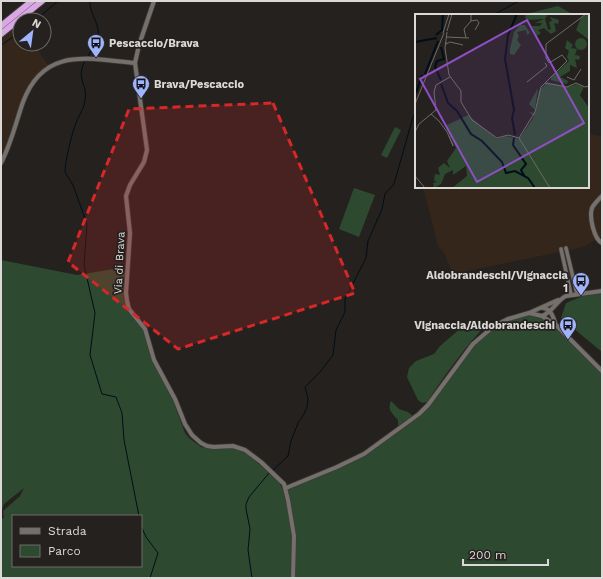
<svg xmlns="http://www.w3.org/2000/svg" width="603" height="579" font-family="'Work Sans',sans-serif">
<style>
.commercial{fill:#34261a}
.green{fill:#2d4a30;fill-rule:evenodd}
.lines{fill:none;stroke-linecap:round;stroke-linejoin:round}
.stream{stroke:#000e19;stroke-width:1}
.minor-casing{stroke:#3f3c3a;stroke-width:5}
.tertiary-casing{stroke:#3f3c3a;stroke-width:5.5}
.motorway-casing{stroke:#3f3c3a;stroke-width:8}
.minor{stroke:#75706c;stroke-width:3.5}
.tertiary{stroke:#75706c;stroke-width:4}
.motorway{stroke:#d9a8e4;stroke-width:6}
.marked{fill:#d62828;fill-opacity:0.2;stroke:#d62828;stroke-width:3;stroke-dasharray:8 5;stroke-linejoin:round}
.labels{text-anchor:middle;stroke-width:3.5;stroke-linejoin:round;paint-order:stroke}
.poi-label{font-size:11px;font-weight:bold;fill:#dbd9d7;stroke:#25211e;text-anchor:start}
.street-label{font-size:11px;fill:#dbd9d7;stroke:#25211e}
.inset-river{fill:none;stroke:#000e19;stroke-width:2}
.inset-road{fill:none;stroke:#6e6b68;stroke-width:1}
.view{fill:#8e4fc4;fill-opacity:0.15;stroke:#8e4fc4;stroke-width:2}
.inset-edge{fill:none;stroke:#dbd9d7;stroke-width:2}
</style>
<rect width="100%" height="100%" fill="#25211e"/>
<!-- commercial -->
<path class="commercial" d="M20,22V44H34L50,68L41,74L26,95L1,162V34Z
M588,134L602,136V236L584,247L453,274L444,253L438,246L423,187H588Z"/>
<!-- green -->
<path class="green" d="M558,6L574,15H525L526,14Z
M395,127L401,130L387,158L381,155Z
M354,188L375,195L359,237L339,229Z
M1,260L77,275L120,268L126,272L125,297L127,309L145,333L153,363L172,398L185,433L189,438L201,447L213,449H235L247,454L277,479L284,491L349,464L384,442L425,411L471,349L484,336L503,321L531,314L538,316L548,321L602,373V578H1V519L4,518L3,511L20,496L24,488L4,504L1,513ZM13,516H141V566H13Z
M602,293V352L561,318L566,303L583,296Z
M488,320L489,322C465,346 446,374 427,402L422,403L418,400L407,377L409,368L416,361L434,354L440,346L461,328L477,325Z
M391,401L399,409L408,412L414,417L400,427L398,425V420C392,413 387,410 391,401Z"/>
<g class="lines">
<!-- stream -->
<path class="stream" d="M1,3L5,1
M493,15L519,1
M36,20L58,1
M3,44L20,32
M88,56C92,49 100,37 98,29C96,19 89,11 90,1
M85,61C75,79 88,84 85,100C84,109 79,115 76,123C72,133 65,161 65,172L73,185L87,224L84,265L95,313L90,355L102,394L116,397L122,413L124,440L139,516
M273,470L288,456L291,441L298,423L304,414L307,407L308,398L305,387L320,372L333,355L336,330L345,312V299L366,258L368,241L382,209L385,194L394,184L413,117L416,113
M141,526L146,537L158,553L150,578
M252,578L248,550L250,529L246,509V504L249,497L270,472"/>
<defs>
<path id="minor" d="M566,248L577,294
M561,249L571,294"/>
<path id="tertiary" d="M154,1L139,45L135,63L147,150L144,162L130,185L126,196L130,233L126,293L127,301L129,309L145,329L154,360L175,399L185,424L192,435L201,443L207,446L214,447L233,446L245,450L261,462L284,484L288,500L294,536L293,578
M1,163C11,144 16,122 23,102C44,46 88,59 135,63
M602,196C599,199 594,204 592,208C589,217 594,239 602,243
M543,308C552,309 553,318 556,325
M529,313L558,300
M542,316C553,312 556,301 566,296L602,291
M286,488L337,467L364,454L419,414L428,405L473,344L494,326L508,319L529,313L542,316L557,326L602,371"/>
<path id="motorway" d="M1,26L32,1
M1,34L42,1"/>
</defs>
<!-- minor casing -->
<use href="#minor" class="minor-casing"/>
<!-- tertiary casing -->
<use href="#tertiary" class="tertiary-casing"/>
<!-- motorway casing -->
<use href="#motorway" class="motorway-casing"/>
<!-- minor -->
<use href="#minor" class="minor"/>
<!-- tertiary -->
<use href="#tertiary" class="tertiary"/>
<!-- motorway -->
<use href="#motorway" class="motorway"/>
</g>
<!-- marked area -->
<path class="marked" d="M273,103L355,293L178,349L68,262L129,109Z"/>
<!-- icons -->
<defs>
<symbol id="bus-pin" viewBox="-11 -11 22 30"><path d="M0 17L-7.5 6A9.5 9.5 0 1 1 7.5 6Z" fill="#a0b3fd" stroke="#25211e"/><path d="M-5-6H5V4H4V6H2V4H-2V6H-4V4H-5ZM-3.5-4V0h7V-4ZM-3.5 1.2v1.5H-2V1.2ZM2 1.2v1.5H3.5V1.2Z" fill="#111"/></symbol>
</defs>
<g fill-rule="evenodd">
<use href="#bus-pin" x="86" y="33" width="20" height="27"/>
<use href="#bus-pin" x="131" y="74" width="20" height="27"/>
<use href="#bus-pin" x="571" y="271" width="20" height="27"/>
<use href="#bus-pin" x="558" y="315" width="20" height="27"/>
</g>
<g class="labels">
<!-- poi labels -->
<g class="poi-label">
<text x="109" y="47">Pescaccio/Brava</text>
<text x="154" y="88">Brava/Pescaccio</text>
<text x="568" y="279" text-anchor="end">Aldobrandeschi/Vignaccia<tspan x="568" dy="13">1</tspan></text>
<text x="555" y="329" text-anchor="end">Vignaccia/Aldobrandeschi</text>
</g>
<!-- street labels -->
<g class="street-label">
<text transform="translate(119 263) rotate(-87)" y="4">Via di Brava</text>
</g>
</g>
<!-- overview -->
<g transform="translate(415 14)">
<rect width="174" height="174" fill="#25211e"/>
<path d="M111,0H133L130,5L133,16L136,15L134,8L137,7L135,3L144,6L143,10L139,9L141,17L136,20L129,14L123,16L126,19L122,22L117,12H125L127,9H120L129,5L113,6L110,4ZM174,0V26L161,16L166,4ZM105,11H110L115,19L112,21L111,16L102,18L104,22L102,26L106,31L99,41L95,40V35L99,18ZM160 30a6 6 0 1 1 12 0a6 6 0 1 1-12 0ZM152,26L158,31L156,34L162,35L160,41L165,42L164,46L160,45L162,54L155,51V57L145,63L153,67L152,70L136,66V63L154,47L152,43L154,37L150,34ZM132,68L153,73L162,70L169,73L165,81L174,94V174H37L52,162L51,152L38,161V156L30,160L26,170L19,174L18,169L22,168L19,167L20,160L25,161L23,154L29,149L35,154L32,147L41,134L30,112L53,101L82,125L91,122L104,125L117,106L119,102L114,98L120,99L124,77ZM123,74L120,95H119L114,90Z" fill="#2d4a30"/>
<path class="inset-river" d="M21,21L27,16L28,0M0,28L22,24M10,60L23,27M26,66L20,53L22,47L29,45L26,33M26,70L33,89L42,97L56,120L67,127L87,148L91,159L100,157L113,164L120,174M1,79L7,61M100,121L97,104L99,96L90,45L93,21L102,0M99,124L98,131L111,150L106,156L110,163"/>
<path class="inset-road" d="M56,0V7L62,6L64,9L60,16M32,17L37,0M32,18L30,34L34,61L46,77V88L57,106L82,124L93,121L104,124L135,174M28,19L34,0M31,23L54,24M51,24L49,15L56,7M31,28V30L35,28L48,31M152,63L159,66L166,55M112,68L132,52L130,49M130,69L152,73L161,69L170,73L174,72M0,90L29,19M16,100L24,107L32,118L38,131V132L34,122M0,118L4,110L21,96L19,78L21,71L35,63M104,124L120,98L126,73L152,47L147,41L134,49L131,44V30L171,0M0,162L10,174"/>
<path class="view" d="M112,6L169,109L62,168L5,65Z"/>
<rect width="174" height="174" class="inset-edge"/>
</g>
<!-- border -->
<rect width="603" height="579" fill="none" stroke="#dbd9d7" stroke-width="4"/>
<!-- legend -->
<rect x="12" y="515" width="130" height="52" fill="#25211e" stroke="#6e6b68"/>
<rect x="20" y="528" width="20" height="6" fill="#75706c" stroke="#6e6b68"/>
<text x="48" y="535" font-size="12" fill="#dbd9d7">Strada</text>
<rect x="20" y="545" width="20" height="12" fill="#2d4a30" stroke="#6e6b68"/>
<text x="48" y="555" font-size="12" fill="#dbd9d7">Parco</text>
<!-- north arrow -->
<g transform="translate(32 32) rotate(29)"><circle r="19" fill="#25211e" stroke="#6e6b68"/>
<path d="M0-3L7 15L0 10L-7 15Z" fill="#a0b3fd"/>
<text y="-6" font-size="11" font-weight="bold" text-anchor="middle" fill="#dbd9d7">N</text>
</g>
<!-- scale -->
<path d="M463 559v6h85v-6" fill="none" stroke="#dbd9d7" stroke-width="2"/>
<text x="469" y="559" font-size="12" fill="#dbd9d7" stroke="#25211e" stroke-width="3" paint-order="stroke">200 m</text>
</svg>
